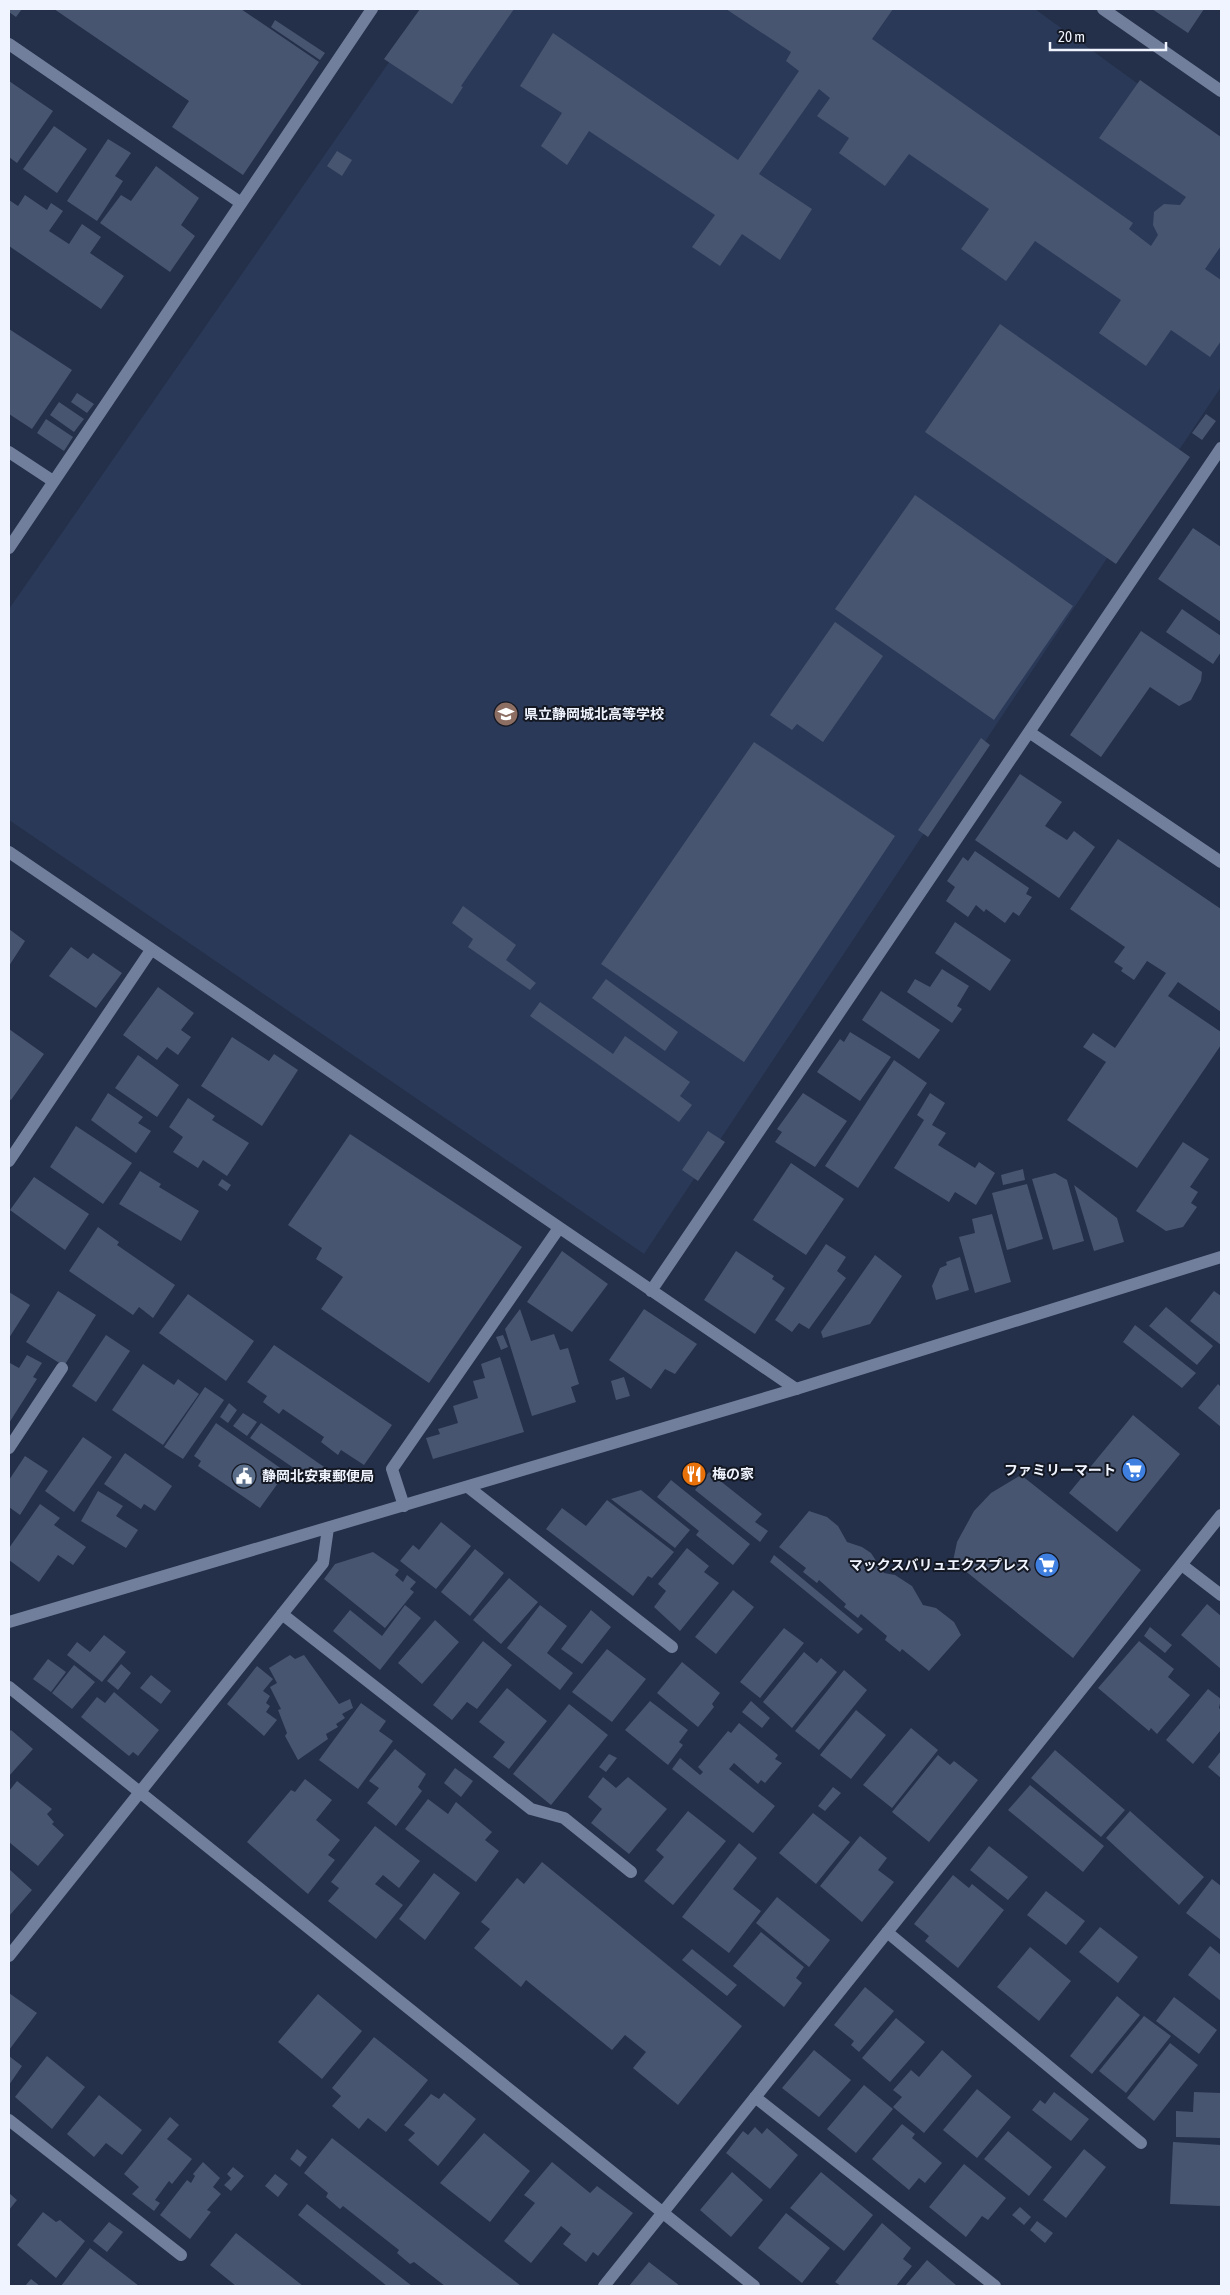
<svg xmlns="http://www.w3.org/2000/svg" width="1230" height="2295" font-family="'Asap Condensed','Noto Sans JP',sans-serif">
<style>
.built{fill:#2b3958}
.building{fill:#485570}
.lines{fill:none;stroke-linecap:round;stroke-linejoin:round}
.lane{stroke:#717f9d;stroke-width:12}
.street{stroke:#717f9d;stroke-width:12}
.secondary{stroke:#717f9d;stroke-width:12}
.labels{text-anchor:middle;stroke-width:4;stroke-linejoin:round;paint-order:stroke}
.poi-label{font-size:14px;font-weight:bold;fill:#eff4fe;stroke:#131823;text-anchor:start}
</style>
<rect width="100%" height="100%" fill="#242f49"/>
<!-- built -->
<path class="built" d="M426,9H1035L1221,144V387L644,1254L9,820V609Z"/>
<!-- building -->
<path class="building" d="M9,9H22L16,17L9,12Z
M54,9H241L319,62L243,175L172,127L189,101Z
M420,9H514L461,86L463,87L452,104L384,59Z
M726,9H893L872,39L1133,223L1129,229L1151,246L1158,235L1153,225L1154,212L1164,204L1180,205L1186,197L1099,138L1140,80L1221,137V246L1205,269L1221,280V341L1210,357L1171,330L1146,366L1099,333L1121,300L1035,241L1006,281L961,249L989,209L909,154L885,186L839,153L849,138L817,116L830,98L819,89L759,174L812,209L780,260L742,234L720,266L692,247L715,215L589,131L567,165L541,146L562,113L520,86L553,33L738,160L799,71L786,61L791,52Z
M1152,9H1204L1188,33Z
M275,20L325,53L320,60L271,27Z
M9,81L53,111L17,163L9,157Z
M54,126L87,149L57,193L23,169Z
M108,139L131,153L115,176L123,181L97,221L67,201Z
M337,151L352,160L342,176L327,166Z
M156,166L199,198L181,225L195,236L170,272L100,223L121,195L131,201Z
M25,195L47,210L51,203L63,211L49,231L69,244L82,224L101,237L90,253L124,276L101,309L9,246V200L18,206Z
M1000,324L1190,457L1116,564L925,432Z
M9,329L72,370L32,429L9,414Z
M77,393L94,404L87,413L71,402Z
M59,402L84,419L74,432L50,415Z
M1206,414L1216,421L1202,440L1192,433Z
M46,419L73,437L64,451L37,433Z
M915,495L1073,606L994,720L835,609Z
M1193,528L1221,547V622L1158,579Z
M1182,609L1221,636V652L1213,664L1166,632Z
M835,622L883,656L823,742L797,724L792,730L770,715Z
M1141,631L1202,672L1201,681L1191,700L1179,706L1150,687L1101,757L1070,735Z
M981,738L990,745L928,837L918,830Z
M754,742L895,836L744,1062L601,964Z
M1020,774L1062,802L1045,826L1067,840L1074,831L1095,847L1059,898L975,840Z
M1118,839L1221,909V1012L1178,982L1168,996L1221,1032V1045L1137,1168L1067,1120L1106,1062L1083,1047L1093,1033L1115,1048L1166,973L1147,961L1134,980L1121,971L1123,968L1114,962L1125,947L1070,909Z
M975,851L1029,888L1026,894L1032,897L1019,916L1013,912L1005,923L986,909L984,912L976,905L968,917L946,901L955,887L947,881L963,857L968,861Z
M463,906L516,945L506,960L536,983L530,990L468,947L473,939L452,923Z
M955,922L1011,960L990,991L935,953Z
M9,929L25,941L9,966Z
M71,947L88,959L93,953L122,973L96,1008L49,976Z
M942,969L969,986L957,1006L962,1009L952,1023L907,992L915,979L930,987Z
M606,979L678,1032L665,1051L592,998Z
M158,987L194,1013L181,1030L191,1037L178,1055L167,1047L157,1060L123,1035Z
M881,991L940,1030L919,1059L862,1020Z
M540,1002L613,1054L625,1036L690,1082L680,1096L692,1105L679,1122L530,1016Z
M9,1029L44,1054L11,1100L9,1099Z
M850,1032L891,1057L860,1101L817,1072L840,1039L844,1042Z
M232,1037L269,1061L274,1054L298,1070L262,1126L201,1086Z
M138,1055L179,1085L157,1117L115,1088Z
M894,1060L927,1083L858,1188L825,1166Z
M108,1093L143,1117L138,1123L151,1131L136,1153L91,1120Z
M803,1093L847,1121L815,1167L775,1142L782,1132L777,1129Z
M930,1093L945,1103L932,1125L946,1133L938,1145L975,1168L979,1162L995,1173L976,1205L955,1192L949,1202L894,1168L924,1120L917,1115Z
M188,1098L215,1116L212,1120L249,1143L227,1176L203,1160L198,1168L173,1152L183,1137L169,1127Z
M76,1126L132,1163L103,1204L50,1167Z
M708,1131L725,1142L698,1181L682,1170Z
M350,1134L522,1247L429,1383L321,1309L343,1277L316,1259L322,1248L288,1225Z
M1183,1142L1209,1159L1190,1187L1198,1192L1191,1203L1197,1207L1183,1227L1166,1231L1136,1211Z
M791,1163L844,1199L806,1255L753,1220Z
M1023,1169L1025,1180L1003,1185L1001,1175Z
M140,1171L161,1184L159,1187L199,1211L181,1241L119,1204Z
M1055,1173L1067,1180L1084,1241L1053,1250L1032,1179Z
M34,1177L89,1214L65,1250L10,1210Z
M222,1179L231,1185L227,1191L218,1185Z
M1027,1184L1043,1239L1007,1250L992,1193Z
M1074,1185L1117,1218L1124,1242L1094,1251Z
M992,1214L1011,1282L975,1293L959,1237L975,1233L972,1219Z
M98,1227L119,1242L117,1245L175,1285L153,1318L139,1307L133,1315L69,1271Z
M826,1244L846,1257L837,1271L846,1278L809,1329L799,1323L792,1332L775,1320Z
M562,1251L608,1284L572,1332L527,1302Z
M736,1251L774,1276L772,1279L785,1288L755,1334L704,1300Z
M875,1255L902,1276L870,1324L823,1338L821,1332Z
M960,1257L969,1290L936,1300L932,1286L940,1268L947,1265L946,1262Z
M58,1291L96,1315L64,1366L26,1342Z
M1214,1291L1221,1296V1345L1190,1321Z
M9,1292L30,1305L9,1338Z
M188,1294L254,1341L226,1381L159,1333Z
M1166,1307L1213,1346L1197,1365L1149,1326Z
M520,1309L531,1341L554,1334L560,1350L568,1348L579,1384L571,1387L576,1402L532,1416L505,1329Z
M644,1309L697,1344L675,1374L665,1369L651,1389L609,1360Z
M1135,1325L1196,1373L1182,1388L1123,1342Z
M106,1335L130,1351L96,1402L72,1386Z
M503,1335L508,1347L501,1350L496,1337Z
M274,1345L392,1425L364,1465L341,1450L338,1455L321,1442L324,1437L283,1409L279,1414L263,1402L267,1396L247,1382Z
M27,1355L42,1363L33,1377L37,1379L9,1423V1364L10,1363L19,1368Z
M500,1357L524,1432L433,1459L426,1438L440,1434L438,1429L458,1423L453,1406L478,1398L473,1381L485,1378L481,1364Z
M143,1364L174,1385L178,1379L199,1394L163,1445L112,1410Z
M624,1377L630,1396L616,1400L611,1381Z
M1218,1384L1221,1387V1427L1198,1408Z
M205,1387L224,1400L183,1459L164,1447Z
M229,1403L237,1410L228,1423L220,1417Z
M243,1413L257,1422L247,1436L233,1426Z
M1133,1415L1180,1454L1117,1532L1069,1493Z
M216,1423L286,1472L260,1508L198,1466L201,1461L194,1456Z
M261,1423L327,1469L317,1484L250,1438Z
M83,1437L112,1457L74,1512L45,1491Z
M125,1453L172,1486L155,1511L144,1504L141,1509L104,1484Z
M25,1456L48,1471L20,1515L9,1507V1480Z
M709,1472L762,1514L755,1522L768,1531L760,1542L695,1490Z
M1021,1475L1141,1570L1073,1658L953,1561L957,1542L974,1511L991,1493Z
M671,1480L750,1544L733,1565L696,1535L699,1531L657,1497Z
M641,1490L690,1530L675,1548L611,1499Z
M98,1491L123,1506L116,1516L138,1530L126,1548L81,1521Z
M607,1500L674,1552L652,1578L648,1576L633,1596L546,1529L562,1508L586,1526Z
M40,1504L60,1518L54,1525L86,1547L73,1565L58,1555L39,1582L9,1560V1548Z
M809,1511L827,1517L838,1526L847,1542L862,1547L871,1553L884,1573L895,1575L912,1586L923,1605L936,1608L954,1622L961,1635L929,1671L902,1649L900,1652L885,1640L887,1636L861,1614L858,1618L844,1607L846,1604L819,1580L817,1583L803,1572L806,1568L779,1547Z
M441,1522L471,1546L436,1589L400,1561L413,1545L419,1550Z
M687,1548L709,1566L704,1572L719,1583L680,1631L654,1607L666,1591L658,1584Z
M475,1549L504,1573L470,1616L441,1592Z
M373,1552L399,1570L395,1575L403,1582L407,1575L416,1582L410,1589L414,1592L385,1628L324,1579L335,1564Z
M774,1555L863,1629L858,1634L770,1562Z
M509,1578L538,1602L501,1644L473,1620Z
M733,1590L754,1607L716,1654L695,1637Z
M1207,1604L1221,1616V1669L1181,1635Z
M405,1605L421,1618L380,1670L333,1631L350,1610L382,1636Z
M540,1605L567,1626L547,1653L573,1673L560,1690L507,1648Z
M591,1610L611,1627L582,1664L561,1649Z
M435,1620L459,1642L422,1684L398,1663Z
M1150,1627L1172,1645L1165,1653L1144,1636Z
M784,1628L804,1643L760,1698L740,1682Z
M104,1635L126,1652L102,1682L67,1655L77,1642L90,1652Z
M483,1641L512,1665L477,1709L467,1702L452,1720L433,1705Z
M1139,1641L1174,1669L1168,1677L1190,1695L1157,1734L1151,1728L1149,1731L1098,1688Z
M607,1649L646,1679L612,1722L572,1692Z
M804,1652L817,1663L821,1658L837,1672L792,1728L763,1702Z
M290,1655L295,1659L304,1655L339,1704L350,1699L353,1708L342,1714L345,1718L336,1724L338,1727L326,1734L328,1739L298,1760L285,1736L287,1733L278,1710L281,1709L270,1687L277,1683L269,1668Z
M48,1659L66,1672L51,1692L33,1679Z
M682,1662L720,1693L712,1704L714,1707L698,1727L657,1693Z
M121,1664L131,1673L118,1690L107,1681Z
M74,1665L95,1682L72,1709L52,1693Z
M257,1666L273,1679L263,1691L270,1696L266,1703L270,1706L266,1712L277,1720L264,1736L227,1704Z
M844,1670L867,1690L819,1750L795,1731Z
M151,1675L171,1691L161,1704L140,1688Z
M507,1688L547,1721L509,1769L493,1757L505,1742L479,1722Z
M1208,1689L1221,1699L1219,1708L1221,1710V1730L1193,1764L1166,1740Z
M114,1692L159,1730L138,1756L133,1752L129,1756L81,1717L97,1697L105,1703Z
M650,1701L688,1730L679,1742L683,1745L668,1765L625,1730Z
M751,1701L770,1718L762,1728L742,1712Z
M361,1703L386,1721L379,1731L393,1741L358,1789L319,1760Z
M569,1704L608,1735L551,1805L513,1774Z
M856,1710L886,1735L851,1779L820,1755Z
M739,1723L778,1755L775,1759L782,1763L765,1783L761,1780L758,1784L734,1763L729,1769L775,1806L753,1833L672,1769L680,1758L700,1775L703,1772L698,1767L728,1731L731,1733Z
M911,1728L938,1750L892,1808L863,1785Z
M11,1730L33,1749L9,1776V1732Z
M395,1749L426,1774L418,1787L422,1791L396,1826L367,1803L379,1788L369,1781Z
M1055,1750L1125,1810L1101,1837L1031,1778Z
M1221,1751V1778L1208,1767Z
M609,1754L617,1758L606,1772L599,1767Z
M938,1755L950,1765L954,1761L978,1780L929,1842L892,1812Z
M455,1768L473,1781L461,1797L444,1783Z
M603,1777L616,1788L628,1777L667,1809L629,1854L591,1823L602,1809L588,1797Z
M305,1779L332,1800L316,1820L340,1840L328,1855L335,1860L308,1894L247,1842L291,1790L295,1792Z
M17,1781L52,1809L47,1814L54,1822L52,1824L64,1835L38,1866L9,1842V1791Z
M1030,1785L1104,1846L1083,1872L1008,1810Z
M833,1787L841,1793L825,1811L818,1806Z
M428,1799L448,1814L456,1802L492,1832L485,1840L499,1851L476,1882L405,1829Z
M688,1811L726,1841L673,1905L644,1881L664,1857L656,1850Z
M1130,1811L1204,1877L1179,1905L1106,1838Z
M813,1813L850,1842L816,1884L779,1853Z
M375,1826L420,1861L399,1888L383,1875L375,1884L403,1905L376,1939L328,1901L339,1888L331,1882Z
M860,1836L887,1858L878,1870L894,1882L862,1922L820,1886Z
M739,1843L757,1858L733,1889L761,1911L729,1953L682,1917Z
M989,1846L1028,1877L1008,1900L970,1870Z
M542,1862L742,2026L678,2105L633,2068L646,2052L625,2035L612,2050L526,1980L521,1987L474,1948L490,1929L481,1922L517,1878L524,1884Z
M9,1869L32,1890L9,1916Z
M434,1873L460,1893L425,1940L399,1919Z
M953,1875L969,1888L972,1884L1004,1910L958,1968L925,1941L929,1936L914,1924Z
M1212,1879L1221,1886V1940L1186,1913Z
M1046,1891L1085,1921L1066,1945L1027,1915Z
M777,1897L830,1940L809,1967L756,1923Z
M1100,1927L1138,1957L1118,1983L1079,1952Z
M761,1932L804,1967L796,1978L802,1983L784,2007L733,1966Z
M1210,1946L1221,1955V2001L1188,1975Z
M1030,1947L1071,1981L1039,2021L997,1987Z
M692,1949L737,1985L727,1996L682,1960Z
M865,1987L894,2011L859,2052L851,2045L854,2041L834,2025Z
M9,1993L37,2013L9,2050Z
M318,1994L362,2031L322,2079L278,2042Z
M1117,1996L1140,2015L1092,2074L1070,2056Z
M1174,1997L1217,2030L1199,2054L1156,2021Z
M1144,2016L1171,2036L1126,2093L1099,2071Z
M896,2018L925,2042L890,2082L862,2058Z
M374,2037L428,2080L386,2132L368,2118L359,2129L332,2106L341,2096L332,2088Z
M1170,2043L1198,2065L1154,2121L1127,2098Z
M814,2050L851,2080L819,2117L782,2088Z
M942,2050L972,2076L924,2133L893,2107L902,2097L893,2090L911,2070L919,2077Z
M9,2056L22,2066L9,2085Z
M47,2056L85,2087L52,2129L15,2097Z
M864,2085L893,2109L856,2153L827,2129Z
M977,2089L1011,2117L977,2158L943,2130Z
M1054,2092L1089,2119L1071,2141L1032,2110L1040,2100L1045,2104Z
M1194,2092L1221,2093V2138L1176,2137V2111L1193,2112Z
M444,2093L476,2119L438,2166L408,2140L415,2133L404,2125L431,2094L439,2099Z
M99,2095L142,2130L122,2155L106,2143L94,2157L67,2134Z
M170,2117L179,2125L167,2139L192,2159L172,2184L169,2181L155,2200L160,2203L154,2211L132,2194L139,2187L124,2174Z
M902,2124L915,2134L912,2138L942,2163L925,2183L919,2178L909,2190L872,2159Z
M755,2127L762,2134L767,2128L798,2155L770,2189L726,2153L743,2131L748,2135Z
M1008,2131L1052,2167L1029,2196L984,2159Z
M484,2133L530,2171L490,2222L440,2183Z
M332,2138L521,2286H445L414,2262L410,2264L397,2253L399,2250L343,2206L340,2209L326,2197L328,2193L304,2173Z
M1173,2142L1221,2145V2206L1170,2204Z
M297,2149L307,2157L300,2167L290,2159Z
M1084,2149L1106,2167L1066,2218L1043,2200Z
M203,2162L220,2178L213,2187L221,2194L207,2210L211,2212L190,2239L160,2215L187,2180L191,2183L195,2176L193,2174Z
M552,2162L590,2193L597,2186L633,2213L598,2256L593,2252L586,2262L563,2244L571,2234L561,2226L531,2263L504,2241L535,2203L524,2195Z
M964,2164L1006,2198L988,2220L982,2216L966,2237L929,2207Z
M233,2167L244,2176L231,2191L224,2185L231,2178L227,2174Z
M732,2172L763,2200L731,2237L700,2210Z
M821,2172L873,2215L844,2251L790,2208Z
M275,2174L288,2184L278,2197L265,2186Z
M9,2193L17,2200L9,2210Z
M307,2204L412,2286H387L298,2215Z
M1020,2207L1031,2217L1024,2225L1012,2215Z
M43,2212L56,2222L60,2220L85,2241L56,2278L17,2245Z
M786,2213L830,2248L802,2283L758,2248Z
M1037,2221L1053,2233L1045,2243L1030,2230Z
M109,2222L123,2232L107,2252L93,2241Z
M882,2223L911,2248L903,2259L912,2266L896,2286H841L835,2282Z
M236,2233L303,2286H236L210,2265Z
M90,2248L139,2286H61Z
M927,2260L957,2286H905Z
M649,2262L680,2286H629Z
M31,2279L40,2286H25Z"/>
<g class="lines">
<!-- lane -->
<path class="lane" d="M1182,1565L1221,1595"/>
<!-- street -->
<path class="street" d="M1103,9L1221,91
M9,44L241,203
M9,452L53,481
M9,548L372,9
M1029,732L1221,862
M9,852L796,1389
M9,1161L151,950
M651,1291L1221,448
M9,1448L62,1368
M468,1487L672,1647
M404,1506L392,1469L559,1228
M282,1614L531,1809L564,1818L631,1872
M9,1687L754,2286
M887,1932L1141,2143
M9,1956L323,1563L328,1528
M755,2097L995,2286
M9,2120L181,2255
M604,2286L1221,1515"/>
<!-- secondary -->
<path class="secondary" d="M9,1622L796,1389L1221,1257"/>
</g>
<!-- icons -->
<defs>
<symbol id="school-disc" viewBox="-11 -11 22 22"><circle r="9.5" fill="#8d6e63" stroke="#131823"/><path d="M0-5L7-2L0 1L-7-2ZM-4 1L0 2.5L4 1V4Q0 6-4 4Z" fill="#fff"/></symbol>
<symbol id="supermarket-disc" viewBox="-11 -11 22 22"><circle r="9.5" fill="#3f7fe0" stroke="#131823"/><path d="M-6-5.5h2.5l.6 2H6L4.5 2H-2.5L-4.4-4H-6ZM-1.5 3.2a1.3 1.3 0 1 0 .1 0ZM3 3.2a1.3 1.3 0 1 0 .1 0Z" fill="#fff"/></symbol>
<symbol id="restaurant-disc" viewBox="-11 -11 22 22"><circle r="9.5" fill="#e8710a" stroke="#131823"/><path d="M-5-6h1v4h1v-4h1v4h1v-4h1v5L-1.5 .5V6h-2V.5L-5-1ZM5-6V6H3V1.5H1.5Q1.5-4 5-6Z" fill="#fff"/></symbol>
<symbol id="civic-disc" viewBox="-11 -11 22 22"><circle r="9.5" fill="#5c6f8a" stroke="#131823"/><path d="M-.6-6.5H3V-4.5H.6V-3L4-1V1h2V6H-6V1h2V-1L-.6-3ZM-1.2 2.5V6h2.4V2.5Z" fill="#fff"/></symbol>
</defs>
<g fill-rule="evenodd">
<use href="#school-disc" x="492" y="700" width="28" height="28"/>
<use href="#supermarket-disc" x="1120" y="1456" width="28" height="28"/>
<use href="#restaurant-disc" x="680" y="1460" width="28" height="28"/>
<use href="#civic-disc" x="230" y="1462" width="28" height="28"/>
<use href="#supermarket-disc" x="1033" y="1551" width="28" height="28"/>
</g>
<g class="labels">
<!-- poi labels -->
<g class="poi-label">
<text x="524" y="719">県立静岡城北高等学校</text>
<text x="1116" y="1475" text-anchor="end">ファミリーマート</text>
<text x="712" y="1479">梅の家</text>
<text x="262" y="1481">静岡北安東郵便局</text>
<text x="1030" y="1570" text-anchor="end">マックスバリュエクスプレス</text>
</g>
</g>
<!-- border -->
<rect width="1230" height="2295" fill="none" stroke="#eff4fe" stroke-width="20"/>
<!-- scale -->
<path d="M1050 42v8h116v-8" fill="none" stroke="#eff4fe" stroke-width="2.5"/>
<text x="1058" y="42" font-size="15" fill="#eff4fe" stroke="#131823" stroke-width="4" paint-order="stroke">20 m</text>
</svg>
